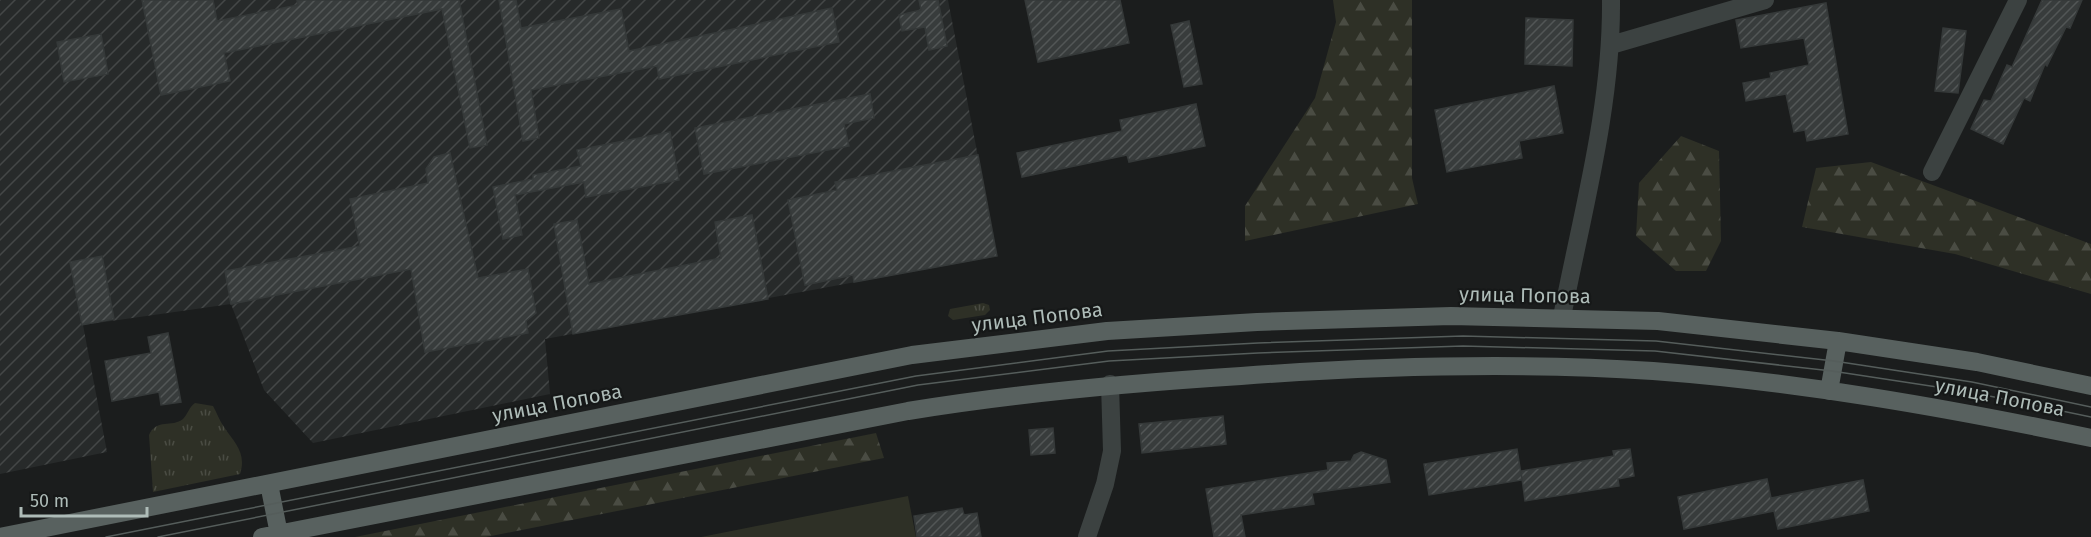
<svg xmlns="http://www.w3.org/2000/svg" width="2091" height="537" font-family="'Fira Sans',sans-serif">
<style>
.industrial{fill:url(#industrial-furrows)}
.grass{fill:url(#grass-tufts)}
.forest{fill:url(#forest-firs)}
.garden{fill:#2e3026}
.building{fill:url(#building-hatch);stroke:#353939;stroke-width:1.5}
.lines{fill:none;stroke-linecap:round;stroke-linejoin:round}
.minor{stroke:#3c4241;stroke-width:18}
.major{stroke:#58615f;stroke-width:18}
.tram{stroke:#555d5b;stroke-width:1.5}
.labels{text-anchor:middle;stroke-width:4.5;stroke-linejoin:round;paint-order:stroke}
.street-label{font-size:20px;fill:#aebcb8;stroke:#161818}
</style>
<defs>
<pattern id="industrial-furrows" width="10" height="10" patternUnits="userSpaceOnUse" patternTransform="scale(1.5)"><rect width="10" height="10" fill="#272a2a"/><path d="M-1 1l2-2M0 10L10 0M9 11l2-2" fill="none" stroke="#444747"/></pattern>
<pattern id="grass-tufts" width="24" height="20" patternUnits="userSpaceOnUse" patternTransform="scale(1.5)"><rect width="24" height="20" fill="#2e3026"/><path d="M3 7l-1-3M5 7V3M7 7l1-3M15 17l-1-3M17 17v-4M19 17l1-3" fill="none" stroke="#4a4c43"/></pattern>
<pattern id="forest-firs" width="22" height="20" patternUnits="userSpaceOnUse" patternTransform="scale(1.5)"><rect width="22" height="20" fill="#2e3026"/><path d="M5 1l3.5 6h-7zM16 11l3.5 6h-7z" fill="#4a4c43"/></pattern>
<pattern id="building-hatch" width="6" height="6" patternUnits="userSpaceOnUse" patternTransform="scale(1.5)"><rect width="6" height="6" fill="#383c3c"/><path d="M-1 1l2-2M0 6l6-6M5 7l2-2" fill="none" stroke="#525656"/></pattern>
</defs>
<rect width="100%" height="100%" fill="#1b1d1d"/>
<!-- industrial -->
<path class="industrial" d="M0,0H948L997,256L545,339L550,394L313,443L264,390L231,304L83,325L107,452L0,474Z"/>
<!-- grass -->
<path class="grass" d="M983,303L989,305L990,310L985,315L953,320L948,316L950,309Z
M195,403L213,406C217,413 219,420 224,427C234,442 247,453 240,474L153,492L149,435C157,418 172,428 183,419C188,414 189,407 195,403Z"/>
<!-- forest -->
<path class="forest" d="M1333,0H1412V178L1418,204L1245,241V206L1315,98L1336,22Z
M1681,136L1719,151L1721,241L1706,271H1676L1636,236L1639,183Z
M1871,162L2091,244V294L1955,254L1802,227L1816,168Z
M876,433L884,458L486,537H355Z"/>
<!-- garden -->
<path class="garden" d="M908,496L916,537H701Z"/>
<!-- building -->
<path class="building" d="M142,0H213L217,21L298,5L297,0H459L487,145L470,148L442,9L224,53L230,81L161,95Z
M499,0H516L521,28L621,9L629,51L832,8L839,42L659,79L657,66L531,90L539,138L523,141Z
M919,0H938L947,46L929,50L925,27L902,31L899,15L921,10Z
M1025,0H1120L1129,43L1038,62Z
M2042,0H2082L2070,28L2066,27L2047,66L2045,64L2030,101L2024,98L2003,144L1971,129L1984,100L1991,101L2007,65L2012,67Z
M1826,3L1848,134L1807,141L1805,130L1794,132L1786,94L1746,101L1743,83L1771,78L1770,73L1809,65L1804,38L1741,48L1736,20Z
M1526,18L1573,20L1572,66L1525,64Z
M1189,21L1202,84L1184,87L1171,25Z
M1943,28L1966,31L1958,93L1935,91Z
M101,34L108,74L64,82L57,42Z
M1554,86L1563,133L1519,141L1522,158L1447,172L1435,110Z
M870,94L874,118L844,124L849,146L704,174L695,128Z
M1196,104L1205,146L1129,162L1127,155L1022,177L1017,153L1122,131L1120,120Z
M670,132L679,180L586,197L584,182L515,195L522,235L503,239L493,187L533,179V175L581,166L577,150Z
M450,153L478,278L528,269L536,313L526,321L528,333L425,352L411,269L231,304L225,271L360,246L350,199L428,183L426,169L434,157Z
M978,155L997,256L854,282L853,275L805,285L788,200L837,190L835,182Z
M752,215L768,299L573,334L554,224L577,220L589,284L721,258L715,222Z
M102,256L114,319L82,325L70,262Z
M168,333L181,402L161,405L159,392L112,401L105,361L151,353L148,337Z
M1223,416L1226,444L1142,453L1139,424Z
M1053,428L1055,453L1031,455L1029,430Z
M1517,449L1522,480L1429,495L1424,464Z
M1630,449L1634,476L1618,479L1619,486L1525,501L1521,471L1614,456L1613,451Z
M1361,452L1386,460L1390,482L1312,493L1314,504L1241,515L1245,537H1214L1206,489L1328,470L1327,463L1351,461L1354,455Z
M1767,479L1771,498L1863,480L1869,511L1778,529L1774,511L1684,529L1678,497Z
M962,508L964,515L977,513L981,537H917L914,516Z"/>
<g class="lines">
<!-- minor -->
<path class="minor" d="M1611,45L1765,0
M1932,172L2018,0
M1562,317C1582,213 1612,107 1611,0
M1087,537L1105,484L1112,451L1110,384"/>
<!-- major -->
<path class="major" d="M1829,391L1838,341
M269,484L279,534
M0,537L912,355L1107,331L1257,322L1451,316L1658,321L1838,341L1977,362L2091,386
M262,537L908,411C1018,393 1129,383 1241,376C1378,366 1516,362 1653,371C1801,382 1947,408 2091,438"/>
<!-- tram -->
<path class="tram" d="M106,537L916,376L1108,351L1258,343L1463,336L1656,341L1834,361L1972,382L2091,407
M158,537L918,385L1109,361L1258,353L1463,346L1655,351L1832,371L1970,392L2091,417"/>
</g>
<g class="labels">
<!-- street labels -->
<g class="street-label">
<text transform="translate(1525 295) rotate(1)" y="7">улица Попова</text>
<text transform="translate(1037 317) rotate(-7)" y="7">улица Попова</text>
<text transform="translate(2000 397) rotate(11)" y="7">улица Попова</text>
<text transform="translate(557 403) rotate(-11)" y="7">улица Попова</text>
</g>
</g>
<!-- scale -->
<path d="M21 507v9h126v-9" fill="none" stroke="#aebcb8" stroke-width="3"/>
<text x="30" y="507" font-size="18" fill="#aebcb8" stroke="#161818" stroke-width="4.5" paint-order="stroke">50 m</text>
</svg>
